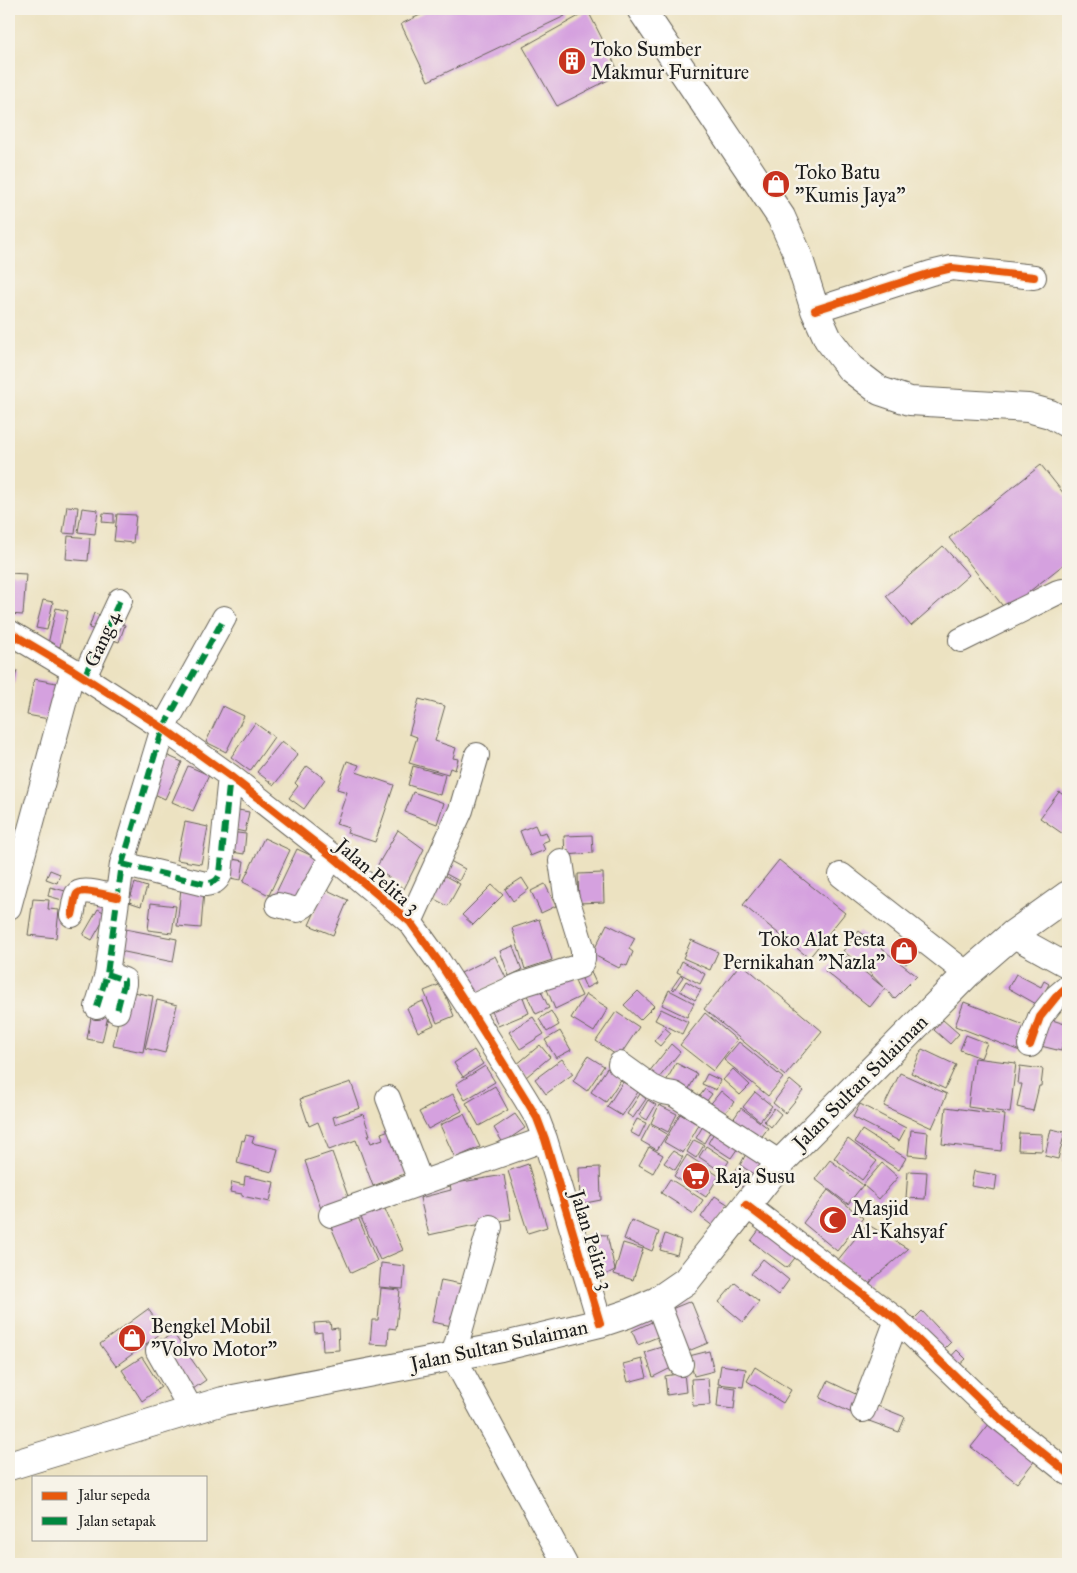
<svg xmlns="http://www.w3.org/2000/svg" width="1077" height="1573" font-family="'IM FELL Great Primer',serif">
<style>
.building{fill:#d5a1df}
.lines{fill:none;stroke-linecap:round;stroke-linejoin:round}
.minor-casing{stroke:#656156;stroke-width:26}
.major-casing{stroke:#656156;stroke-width:30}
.minor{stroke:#fff;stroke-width:24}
.major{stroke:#fff;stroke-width:28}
.quiet{stroke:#00873e;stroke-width:6;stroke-dasharray:12 6;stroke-linecap:butt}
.cycleway-casing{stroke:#f7f3e8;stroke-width:11}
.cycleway{stroke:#e8590c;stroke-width:8}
.labels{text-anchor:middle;stroke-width:5;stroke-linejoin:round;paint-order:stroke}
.poi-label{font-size:20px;fill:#1c1c1c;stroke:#f7f3e8;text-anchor:start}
.street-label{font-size:20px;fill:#1c1c1c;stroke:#f7f3e8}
</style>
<rect width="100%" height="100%" fill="#f7f3e8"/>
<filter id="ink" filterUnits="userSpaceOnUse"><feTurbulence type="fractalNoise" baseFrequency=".02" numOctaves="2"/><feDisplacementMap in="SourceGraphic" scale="10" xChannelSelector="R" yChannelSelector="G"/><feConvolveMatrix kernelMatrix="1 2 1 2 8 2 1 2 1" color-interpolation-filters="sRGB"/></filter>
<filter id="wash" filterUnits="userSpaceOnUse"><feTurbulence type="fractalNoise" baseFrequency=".0096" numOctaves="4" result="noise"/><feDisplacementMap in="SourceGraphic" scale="20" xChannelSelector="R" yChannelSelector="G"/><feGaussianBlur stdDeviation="1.12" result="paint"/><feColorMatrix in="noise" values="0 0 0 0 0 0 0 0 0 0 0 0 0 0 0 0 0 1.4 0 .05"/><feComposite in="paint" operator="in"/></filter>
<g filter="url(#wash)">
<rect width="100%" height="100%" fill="#ece2c1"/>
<g id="blocks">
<!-- building -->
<path class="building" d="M433,9H562L565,16L428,81L401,24Z
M588,11L620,74L557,106L523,47Z
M774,173L787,186L777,195L764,182Z
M1041,465L1068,499V561L1006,610L949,538Z
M67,506L78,507L75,534L63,533Z
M82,508L98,510L95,534L78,532Z
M103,513L114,514V523L102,522Z
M117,514L136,515L133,543L114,541Z
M68,536L90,538L88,561L66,559Z
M943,546L969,575L911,626L886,596Z
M9,573L26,574L23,615L9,614Z
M43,600L53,602L47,630L36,628Z
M56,608L68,611L60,647L48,644Z
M94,613L106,617L101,632L89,628Z
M112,620L125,625L119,642L106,638Z
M9,668L17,670L9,703Z
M34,679L62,684L54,720L27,715Z
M419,699L445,706L435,741L456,748L453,758L458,759L455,770L450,768L448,774L409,763L417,737L409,734Z
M223,706L244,716L226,752L206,742Z
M255,723L274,737L250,771L231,757Z
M282,741L298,754L274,785L257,772Z
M164,754L182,762L165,799L148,791Z
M347,761L359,765L356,772L394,785L375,842L347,833L349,828L336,824L347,792L337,789Z
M188,766L209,775L193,811L172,802Z
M307,766L325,779L304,809L289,798L298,786L295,783Z
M413,766L445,775L440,795L408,785Z
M413,792L444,803L437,824L405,812Z
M1059,792L1068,798V826L1063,834L1040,818Z
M233,809L249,812L245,832L230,829Z
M185,822L208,827L201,864L177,860Z
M535,825L539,834L546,832L549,840L542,843L545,850L530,856L520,831Z
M398,830L424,849L404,889L376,868Z
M229,832L246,834L244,854L226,851Z
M592,835L593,853L565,855L564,836Z
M264,838L290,850L269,895L243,882Z
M297,849L319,859L297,906L275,895Z
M441,856L465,869L459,881L435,868Z
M227,858L244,861L241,880L224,877Z
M779,860L845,913L809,958L743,905Z
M50,870L60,874L57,883L46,879Z
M436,871L460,884L448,906L424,894Z
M603,873L604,902L579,903L578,874Z
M522,878L529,889L513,901L505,889Z
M135,883L147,887L141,906L129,902Z
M545,884L556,906L541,913L531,891Z
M492,885L503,895L473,925L462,915Z
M50,887L69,892L66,901L48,896Z
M181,888L204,890L201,928L177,926Z
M325,889L348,900L333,935L309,925Z
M33,899L49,900L48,909L59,910L56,938L28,935Z
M151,903L176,906L172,933L148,930Z
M98,909L107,914L92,940L83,935Z
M539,919L552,960L525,969L512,928Z
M607,924L635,938L629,949L633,952L627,966L622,964L619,968L592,954Z
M120,928L177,939L173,962L115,950Z
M859,931L917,976L894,999L885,988L870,1007L825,971L840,952L883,987L868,971L843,951Z
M903,938L917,951L906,964L891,951Z
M691,940L718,952L710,970L683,958Z
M513,946L522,970L509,976L500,951Z
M495,956L506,978L473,995L461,973Z
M682,961L705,974L700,984L677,972Z
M741,963L822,1031L785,1076L704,1009Z
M589,968L596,983L586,988L579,972Z
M1016,974L1041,987L1044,981L1049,984L1038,1005L1008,988Z
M572,975L582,996L555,1009L546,987Z
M681,975L683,977L674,990L672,988Z
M686,981L701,990L695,1000L680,991Z
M537,983L549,1008L536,1014L524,989Z
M441,984L454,1016L437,1023L424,991Z
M124,990L153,996L143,1052L113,1046Z
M669,990L694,1003L687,1017L662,1005Z
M638,991L654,1006L640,1020L624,1005Z
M521,992L529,1013L498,1026L490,1005Z
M586,994L608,1008L594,1032L571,1018Z
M157,1000L177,1005L165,1053L145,1048Z
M423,1001L434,1025L418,1032L407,1008Z
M964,1002L1029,1027L1020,1051L955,1026Z
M661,1009L688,1022L682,1034L655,1020Z
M551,1011L559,1025L547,1032L539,1019Z
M92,1012L108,1016L102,1042L87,1039Z
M616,1012L639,1027L619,1057L596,1041Z
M705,1013L737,1040L713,1071L680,1045Z
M533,1017L544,1034L520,1049L509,1032Z
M1049,1019L1068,1025L1061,1051L1041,1046Z
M943,1020L959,1034L950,1044L934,1030Z
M665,1028L671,1033L660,1046L654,1041Z
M560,1031L571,1050L556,1058L545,1040Z
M966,1035L987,1043L981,1058L960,1050Z
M739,1042L783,1078L768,1096L724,1060Z
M671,1044L680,1052L654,1084L645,1077Z
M540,1045L550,1057L526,1077L516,1065Z
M922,1049L956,1065L945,1089L911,1073Z
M474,1050L483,1064L463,1077L454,1063Z
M588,1056L604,1066L587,1091L573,1081Z
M974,1058L1016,1063L1010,1113L968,1107Z
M562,1059L573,1074L546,1094L535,1079Z
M676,1063L697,1074L685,1096L664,1085Z
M485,1066L495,1082L465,1100L456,1084Z
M1020,1066L1043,1069L1041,1086H1039L1033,1111L1017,1107L1022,1084H1018Z
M607,1068L622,1078L606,1102L591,1092Z
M733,1069L750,1085L740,1095L723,1080Z
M900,1073L947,1094L932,1128L884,1106Z
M707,1074L720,1080L716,1090L702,1084Z
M790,1080L803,1091L785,1113L773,1103Z
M351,1082L360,1108L333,1117L335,1124L363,1114L370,1135H368L371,1143L383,1139L381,1133L392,1129L407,1173L373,1186L356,1140L329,1150L318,1122L309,1126L300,1099Z
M623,1082L638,1092L622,1116L607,1107Z
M495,1086L508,1110L479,1126L466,1103Z
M705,1089L712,1094L700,1110L694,1104Z
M721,1091L734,1102L721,1118L708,1107Z
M755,1092L772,1106L760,1121L743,1107Z
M453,1094L462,1111L428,1129L419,1112Z
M640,1094L646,1099L633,1118L627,1114Z
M648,1100L656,1105L647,1120L639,1115Z
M860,1104L906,1128L899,1141L853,1117Z
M659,1105L677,1114L668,1132L651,1123Z
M946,1107L1005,1115L1001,1151L942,1144Z
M741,1108L768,1128L755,1146L728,1127Z
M774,1108L781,1114L771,1127L764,1121Z
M464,1114L480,1147L455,1158L440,1125Z
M515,1114L525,1128L503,1143L494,1128Z
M680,1114L699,1125L683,1153L664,1142Z
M637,1119L646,1123L639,1137L630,1132Z
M650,1124L667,1134L657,1150L641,1141Z
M703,1126L711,1131L704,1143L696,1138Z
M718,1126L742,1142L731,1158L708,1143Z
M1051,1129L1065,1132L1058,1159L1045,1156Z
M862,1130L906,1158L899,1170L855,1142Z
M911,1130L928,1132L926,1157L908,1155Z
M1019,1133L1042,1134V1151L1018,1150Z
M246,1135L254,1137L252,1143L278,1149L272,1172L237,1163L242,1140L244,1141Z
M848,1139L877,1161L862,1180L834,1158Z
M694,1140L704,1145L696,1158L687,1152Z
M1068,1144V1164L1062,1162Z
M706,1146L729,1161L722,1172L699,1157Z
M649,1147L663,1155L653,1173L639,1165Z
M673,1151L683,1157L675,1170L664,1163Z
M332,1152L349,1199L321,1209L305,1161Z
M747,1152L766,1163L758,1177L740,1165Z
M687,1155L719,1176L706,1197L674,1176Z
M830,1160L863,1185L848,1204L815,1179Z
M882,1163L898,1177L879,1199L863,1185Z
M528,1164L547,1227L528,1233L508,1171Z
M600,1167L601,1200L580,1204L579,1168Z
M737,1167L752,1178L744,1188L730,1177Z
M908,1171L927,1172L925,1199L906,1198Z
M974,1171L997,1175L995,1190L971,1186Z
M504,1175L511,1219L465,1227L429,1235L420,1198L451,1190L450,1184Z
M245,1176L274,1182L270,1202L242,1196V1194L230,1192L232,1182L244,1185Z
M670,1179L703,1200L694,1214L661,1193Z
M828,1190L863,1218L837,1251L803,1223Z
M715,1196L729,1205L714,1227L701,1217Z
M381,1200L403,1250L380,1260L358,1211Z
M354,1208L377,1261L351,1273L328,1220Z
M631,1220L659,1232L652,1251L624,1239Z
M867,1224L908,1249L873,1279L868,1286L837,1261Z
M762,1226L798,1254L787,1268L751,1241Z
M587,1234L607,1235L615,1270L601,1277Z
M665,1234L681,1240L677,1255L660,1250Z
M623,1243L643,1249L633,1280L614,1274Z
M763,1259L789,1280L778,1295L751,1274Z
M381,1263L405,1266L403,1289L379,1287Z
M441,1280L461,1284L452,1326L432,1322Z
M735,1283L759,1302L743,1322L719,1302Z
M381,1288L400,1290L396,1329L389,1328L388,1345L370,1344L372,1320H378Z
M691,1301L708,1343L686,1352L669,1310Z
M148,1309L164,1331L116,1366L100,1344Z
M922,1311L951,1342L940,1353L910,1323Z
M654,1321L660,1336L638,1345L632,1331Z
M330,1322L331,1329L338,1328L339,1350L323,1351L322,1332L315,1333L314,1323Z
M173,1333L206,1380L193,1389L161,1341Z
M668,1345L673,1367L653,1377L645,1352Z
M957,1350L966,1359L955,1369L947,1361Z
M709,1351L714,1371L694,1376L689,1356Z
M142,1357L161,1387L142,1401L122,1370Z
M642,1359L647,1377L628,1382L623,1364Z
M721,1365L746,1369L743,1387L718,1384Z
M755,1367L791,1390L783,1403L747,1381Z
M684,1373L686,1392L667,1395L665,1376Z
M708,1378L710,1405L693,1406L691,1379Z
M828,1381L864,1398L856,1415L820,1398Z
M719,1386L736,1388L734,1409L717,1407Z
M875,1405L905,1417L899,1432L869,1421Z
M990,1423L1036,1459L1017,1483L971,1447Z"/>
</g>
</g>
<g filter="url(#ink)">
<use href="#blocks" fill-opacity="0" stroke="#656156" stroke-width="1"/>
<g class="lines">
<defs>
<path id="minor" d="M815,310L931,273L952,268L1034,277
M9,632L73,670L163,728L230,776L332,856L410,922L439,962L469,1008L525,1098L537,1118L545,1139L600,1323
M961,640L1058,592L1068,590
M84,677L120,600
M122,864L205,884C213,883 217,881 220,874L230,776
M841,875L967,974
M278,905L297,910L305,905L332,856
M9,907L73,670
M72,915C74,909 74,899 77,894C82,887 109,896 117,897
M410,922L461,810L477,755
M1012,935L1068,966
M107,974L124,980V984L117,1011
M97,1007L107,974L122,864L163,728L224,618
M469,1008L520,985L580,966L583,959V950L566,895L561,861
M1030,1045L1040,1017L1056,997L1068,987
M620,1064L652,1087L663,1092L674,1094L780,1163
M388,1098L421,1183
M746,1205L897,1320L998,1417L1068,1473
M331,1215L545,1139
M490,1227L453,1356L565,1564
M657,1301L681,1364
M158,1351L192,1411
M863,1410L897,1320"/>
<path id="major" d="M641,9L781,217L797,253L815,310L828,339L850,368L880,391L910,401L1028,408L1050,414L1068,424
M9,1466L223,1401L501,1347L600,1323L627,1314L657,1301L686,1281L780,1163L967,974L1012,935L1068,895"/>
</defs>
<!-- minor casing -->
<use href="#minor" class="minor-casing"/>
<!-- major casing -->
<use href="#major" class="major-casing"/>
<!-- minor -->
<use href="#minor" class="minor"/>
<!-- major -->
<use href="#major" class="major"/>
<!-- quiet -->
<path class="quiet" d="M84,677L120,600
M122,864L205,884C213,883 217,881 220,874L230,776
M107,974L124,980V984L117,1011
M97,1007L107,974L122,864L163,728L224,618"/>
<defs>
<path id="cycleway" d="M815,310L931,273L952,268L1034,277
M9,632L73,670L163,728L230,776L332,856L410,922L439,962L469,1008L525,1098L537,1118L545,1139L600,1323
M72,915C74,909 74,899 77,894C82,887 109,896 117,897
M1030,1045L1040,1017L1056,997L1068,987
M746,1205L897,1320L998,1417L1068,1473"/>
</defs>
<!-- cycleway casing -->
<use href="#cycleway" class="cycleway-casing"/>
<!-- cycleway -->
<use href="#cycleway" class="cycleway"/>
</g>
</g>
<!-- icons -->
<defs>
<symbol id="building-disc" viewBox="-11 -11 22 22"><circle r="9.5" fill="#c8321e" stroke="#f7f3e8"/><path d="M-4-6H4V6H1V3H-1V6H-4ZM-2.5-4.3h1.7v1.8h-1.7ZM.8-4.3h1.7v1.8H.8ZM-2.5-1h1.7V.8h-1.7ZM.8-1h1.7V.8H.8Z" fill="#fff"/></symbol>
<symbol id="shop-disc" viewBox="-11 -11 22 22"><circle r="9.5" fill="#c8321e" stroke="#f7f3e8"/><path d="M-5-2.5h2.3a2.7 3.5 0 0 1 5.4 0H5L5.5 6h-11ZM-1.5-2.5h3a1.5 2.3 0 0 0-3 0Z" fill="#fff"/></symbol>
<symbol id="supermarket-disc" viewBox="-11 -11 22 22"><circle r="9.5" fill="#c8321e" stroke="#f7f3e8"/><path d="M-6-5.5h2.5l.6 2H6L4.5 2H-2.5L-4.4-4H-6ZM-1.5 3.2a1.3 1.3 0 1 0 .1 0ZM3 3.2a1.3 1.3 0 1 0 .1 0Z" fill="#fff"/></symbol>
<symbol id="mosque-disc" viewBox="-11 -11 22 22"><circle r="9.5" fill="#c8321e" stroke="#f7f3e8"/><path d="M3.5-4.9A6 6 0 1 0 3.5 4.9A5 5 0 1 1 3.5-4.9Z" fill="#fff"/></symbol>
</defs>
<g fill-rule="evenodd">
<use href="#building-disc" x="556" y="45" width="32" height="32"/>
<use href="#shop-disc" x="760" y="168" width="32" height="32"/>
<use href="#shop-disc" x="888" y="935" width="32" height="32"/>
<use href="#supermarket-disc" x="680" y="1160" width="32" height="32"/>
<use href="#mosque-disc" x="817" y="1204" width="32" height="32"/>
<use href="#shop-disc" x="116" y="1322" width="32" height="32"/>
</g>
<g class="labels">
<!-- poi labels -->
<g class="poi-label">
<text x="591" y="56">Toko Sumber<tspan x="591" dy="23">Makmur Furniture</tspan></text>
<text x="795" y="179">Toko Batu<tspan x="795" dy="23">"Kumis Jaya"</tspan></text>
<text x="885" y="946" text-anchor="end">Toko Alat Pesta<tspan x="885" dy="23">Pernikahan "Nazla"</tspan></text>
<text x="715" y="1183">Raja Susu</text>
<text x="852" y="1215">Masjid<tspan x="852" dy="23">Al-Kahsyaf</tspan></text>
<text x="151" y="1333">Bengkel Mobil<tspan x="151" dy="23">"Volvo Motor"</tspan></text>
</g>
<!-- street labels -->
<g class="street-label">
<text transform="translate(102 639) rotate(-65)" y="7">Gang 4</text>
<text transform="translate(378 876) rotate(41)" y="7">Jalan Pelita 3</text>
<text transform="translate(860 1082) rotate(-45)" y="7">Jalan Sultan Sulaiman</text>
<text transform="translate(592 1240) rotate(73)" y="7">Jalan Pelita 3</text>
<text transform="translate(499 1345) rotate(-12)" y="7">Jalan Sultan Sulaiman</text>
</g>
</g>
<!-- margin -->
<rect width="1077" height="1573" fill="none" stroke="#f7f3e8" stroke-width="30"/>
<!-- legend -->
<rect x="32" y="1476" width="175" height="65" fill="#f7f3e8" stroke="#9f9d96"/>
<rect x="42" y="1492" width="25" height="8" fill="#e8590c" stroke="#9f9d96"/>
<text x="78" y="1500" font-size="15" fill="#1c1c1c">Jalur sepeda</text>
<rect x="42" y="1517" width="25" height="8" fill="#00873e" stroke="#9f9d96"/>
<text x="78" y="1526" font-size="15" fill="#1c1c1c">Jalan setapak</text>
</svg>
